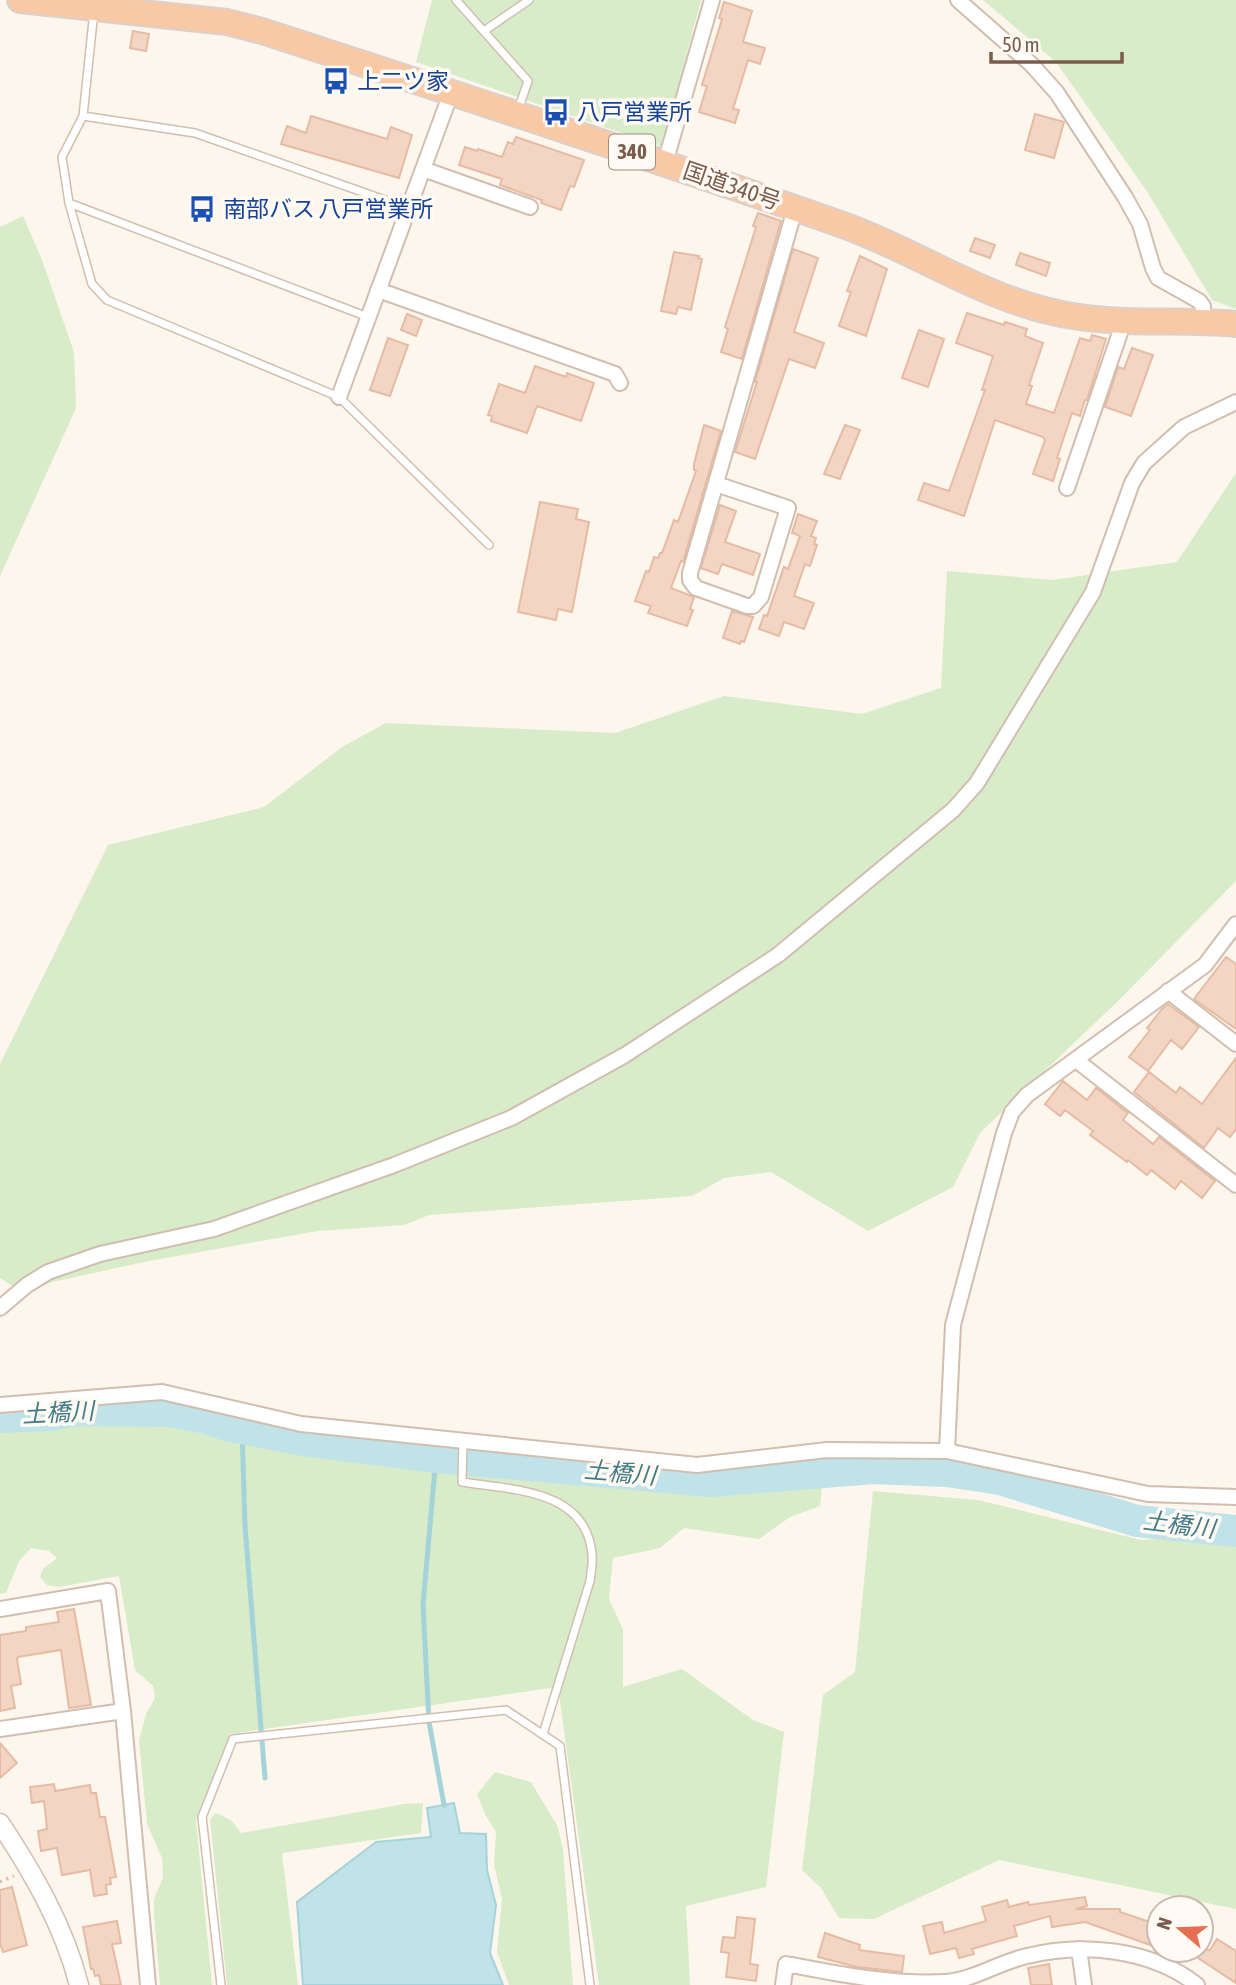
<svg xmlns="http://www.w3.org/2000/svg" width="1236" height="1985" font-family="'Asap Condensed','Noto Sans JP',sans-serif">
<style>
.green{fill:#d8ecc9}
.water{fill:#bfe3e8;stroke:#a5d3da;stroke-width:2}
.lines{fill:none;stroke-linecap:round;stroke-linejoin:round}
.stream{stroke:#a5d3da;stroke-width:5}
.river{stroke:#bfe3e8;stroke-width:32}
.building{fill:#f3d5c3;stroke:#e6bba3;stroke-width:2}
.service-casing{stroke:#d1beb0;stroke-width:10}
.minor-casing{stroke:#d1beb0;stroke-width:18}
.tertiary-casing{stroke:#d1beb0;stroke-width:21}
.trunk-casing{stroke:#dad1cd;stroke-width:28}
.path{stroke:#d9b8a5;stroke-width:3.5;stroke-dasharray:2 5;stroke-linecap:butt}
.service{stroke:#fff;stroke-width:7}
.minor{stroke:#fff;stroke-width:14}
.tertiary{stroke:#fff;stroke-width:18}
.trunk{stroke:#f9c8a4;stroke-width:24}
.labels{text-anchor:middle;stroke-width:7;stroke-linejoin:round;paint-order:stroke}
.shield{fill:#fffaf3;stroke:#a28b7f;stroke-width:2}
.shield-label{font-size:21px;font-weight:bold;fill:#7a5c4d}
.transit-label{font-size:23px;fill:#164399;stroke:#fffaf3;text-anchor:start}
.street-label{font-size:23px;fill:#7a5c4d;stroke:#fffaf3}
.water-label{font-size:24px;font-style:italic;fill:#437c86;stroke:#fffaf3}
</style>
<rect width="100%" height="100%" fill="#fdf6ec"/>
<!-- green -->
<path class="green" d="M432,0H701L662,147L416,62Z
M983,0H1236V309L1212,300L1148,193L1056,62Z
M23,216L42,260L74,352L76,408L0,576V227Z
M1236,473V881L1118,1001L980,1133L953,1187L868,1231L771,1172L724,1178L692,1196L429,1215L404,1225L318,1231L149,1261L52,1282L24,1294L0,1278V1064L108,845L264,807L342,747L386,723L615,733L724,696L862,714L941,688L947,571L1052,580L1177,562Z
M171,1417L231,1433L421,1464L823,1475L820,1506L790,1517L759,1539L684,1528L660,1548L613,1558L609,1599L623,1629V1687L682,1669L753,1720L784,1732L766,1887L686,1906L690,1985H599L558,1687L230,1734L196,1820L212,1985H160L154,1914V1899L163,1878L162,1858L147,1824L139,1740L146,1714L155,1698L153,1686L135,1670L119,1576L59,1587L47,1585L40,1577L43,1569L57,1558L49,1551L31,1548L19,1561L6,1593L0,1594V1423Z
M873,1491L978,1500L1141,1540L1236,1534V1909L999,1860L874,1919L839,1918L821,1888L802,1870L823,1695L855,1672Z
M495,1772L531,1782L558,1827L563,1849L573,1985H509L497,1952L502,1899L494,1864L496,1832L486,1816L477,1794Z
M423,1803L421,1833L282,1853L298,1985H227L210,1819L216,1813L232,1821L241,1833L404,1804Z"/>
<!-- water -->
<path class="water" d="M454,1803L460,1833L486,1834L487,1870L496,1905L490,1953L503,1985H303L297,1902L376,1842L431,1837L427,1808Z"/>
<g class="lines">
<!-- stream -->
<path class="stream" d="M242,1428L245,1526L265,1778
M436,1457L423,1605L429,1722L444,1805"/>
<!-- river -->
<path class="river" d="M0,1417L49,1415L79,1410L171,1411L206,1418L226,1425L309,1441L436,1457L710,1481L874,1468L947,1471L1000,1479L1137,1521L1236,1531"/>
</g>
<!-- building -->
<path class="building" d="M724,2L752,11L743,42L765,48L760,64L748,60L733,109L739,110L735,123L699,112L707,86L702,85L722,19L719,18Z
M133,31L149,34L146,51L130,48Z
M1035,114L1064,122L1054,158L1025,150Z
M311,116L387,139L391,127L412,135L399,178L281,144L287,126L306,133Z
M516,137L584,160L574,187L570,186L561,210L541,203L542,200L500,185L502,179L459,165L465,147L477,151L478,149L502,157L508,142L513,144Z
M758,213L781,221L742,359L721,352L728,329L725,327L756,227L753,226Z
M975,238L995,245L990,258L970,251Z
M793,249L818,258L794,332L824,343L815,368L789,359L755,459L735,452L757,382H755Z
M674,252L699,256L698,258L702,259L691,310L678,307L676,314L661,311Z
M1020,253L1050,263L1046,276L1016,265Z
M860,256L887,269L866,336L839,326L851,292L847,291Z
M967,313L1004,325L1005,322L1027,329L1025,336L1043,343L1029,385L1032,386L1026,404L1054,413L1080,338L1090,341L1092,335L1106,339L1087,400H1085L1080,416L1072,413L1057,458L1060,459L1053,481L1033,474L1045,440L1043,437L995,420L964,516L918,500L924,483L949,491L985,390H982L993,356L956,343Z
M407,314L422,320L416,336L401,330Z
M919,330L944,339L928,387L902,378Z
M388,338L408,345L390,396L370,390Z
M1132,348L1153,355L1131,416L1105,407L1118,367L1124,369Z
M535,366L566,377L567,373L594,383L581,421L537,406L527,433L491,421L492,416L488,415L499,384L525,393Z
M704,425L721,431L683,562L681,561L671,588L694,597L690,609L693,610L687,626L648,613L651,606L635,601L646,571L649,572L654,557L658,558L660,553H662L674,520L678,522L696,471L694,470V464Z
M845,425L860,430L840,479L824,474Z
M540,502L578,509L576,519L589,522L572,612L558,609L556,620L518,612Z
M720,505L736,511L725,542L760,554L753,575L722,564L718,574L701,568Z
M798,514L817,521L811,536L816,538L814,544L817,545L810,566L805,564L794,596L814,603L804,629L784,622L779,636L759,629L764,615L767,616L784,567L788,569L800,536L792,533Z
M732,611L753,617L744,642L741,641L740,644L723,638Z
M1226,957L1236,964V1029L1194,999Z
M1168,1004L1199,1027L1182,1049L1171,1040L1148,1071L1129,1057L1150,1030L1147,1028L1162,1009Z
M1236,1058V1129L1230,1137L1218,1128L1204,1148L1134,1092L1149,1072L1176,1093L1180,1087L1202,1104Z
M1063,1081L1087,1100L1096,1088L1128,1113L1123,1120L1153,1144L1159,1137L1215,1181L1202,1198L1181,1181L1175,1189L1151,1170L1147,1175L1128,1160L1127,1162L1090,1135L1093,1131L1065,1110L1060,1116L1045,1104Z
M74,1609L91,1705L69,1708L61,1650L18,1657L17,1659L21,1684L11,1686L15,1708L0,1711V1635L26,1631V1627L59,1622L57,1612Z
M0,1743L17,1763L0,1778Z
M54,1784L55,1791L90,1785L91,1793H96L100,1817H105L116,1877L110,1878L111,1884L106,1885L107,1894L94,1896L90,1870L62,1875L57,1848L41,1851L38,1831L47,1829L44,1801L32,1803L30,1787Z
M12,1887L27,1945L3,1952L0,1943V1890Z
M1085,1897L1087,1906L1076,1909H1120V1912L1159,1925V1948L1085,1922L1052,1927L1050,1916L1014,1926L1017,1936L972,1949L974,1954L959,1958L956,1948L930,1954L923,1926L942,1922L944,1933L986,1921L982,1907L1007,1900L1009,1907L1028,1902L1029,1905Z
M737,1917L755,1919L750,1964L758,1965L756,1981L726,1977L729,1953L721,1952L723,1937L735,1938Z
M117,1921L121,1943L112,1944L121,1985H101L99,1975L95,1976L93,1969H91L83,1927Z
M825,1933L860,1945L859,1950L904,1956L902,1972L857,1967L818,1957Z
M1217,1939L1236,1951V1983L1186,1950H1210Z
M1049,1964L1052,1985H1031L1028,1968Z"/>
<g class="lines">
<defs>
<path id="service" d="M456,0L528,81L518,110
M94,11L83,116L62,157L69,203L92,284L107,300L339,397L489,545
M484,31L529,0
M83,116L195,133L408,208
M69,203L368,317
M463,1441L462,1482C512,1490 586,1489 592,1554C593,1563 591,1573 590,1581L543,1734
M221,1985L202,1817L233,1739L506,1710L560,1746L590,1985"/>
<path id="minor" d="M958,0L1032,65L1057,93L1125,197L1140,224L1153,268L1158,278L1199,301L1203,306V321
M665,163L712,0
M423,169L530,207
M378,290L615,374L620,383
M339,397L451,93
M716,484L788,508L761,597L753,606H747L696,588L690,580V573L795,209
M1067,488L1124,321
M1168,991L1236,1044
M1076,1060L1236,1185
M0,1308L27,1285L48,1272L100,1254L214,1229L394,1165L511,1118L625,1055L778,955L953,810L977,783L1093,592L1132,483L1144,463L1184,427L1236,402
M0,1405L162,1392L301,1424L697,1465L827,1450L947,1451L1148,1494L1236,1497
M947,1451L953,1325L1004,1133L1012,1112L1027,1095L1205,965L1236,924
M0,1609L108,1591L123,1711L148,1985
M0,1729L123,1711
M1079,1949L1084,1985
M783,1985L786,1964C838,1974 893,1985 946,1982C973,1980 1000,1962 1027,1956C1083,1942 1151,1949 1197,1985"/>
<path id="tertiary" d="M0,1823C33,1873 64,1926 79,1985"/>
<path id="trunk" d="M20,0L227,22L262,31C456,94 650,157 843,225C921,253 989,303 1073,316C1126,325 1182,319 1236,324"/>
</defs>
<!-- service casing -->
<use href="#service" class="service-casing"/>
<!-- minor casing -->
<use href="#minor" class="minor-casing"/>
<!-- tertiary casing -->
<use href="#tertiary" class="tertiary-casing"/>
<!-- trunk casing -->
<use href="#trunk" class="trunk-casing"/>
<!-- path -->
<path class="path" d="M0,1882L14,1876"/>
<!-- service -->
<use href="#service" class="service"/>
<!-- minor -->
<use href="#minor" class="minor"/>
<!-- tertiary -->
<use href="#tertiary" class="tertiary"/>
<!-- trunk -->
<use href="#trunk" class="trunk"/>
</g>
<!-- icons -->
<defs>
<symbol id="bus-bare" viewBox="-9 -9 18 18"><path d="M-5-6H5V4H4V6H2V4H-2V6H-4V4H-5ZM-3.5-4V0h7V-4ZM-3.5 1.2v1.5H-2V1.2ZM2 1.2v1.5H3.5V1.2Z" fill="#1a4fb4" stroke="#fffaf3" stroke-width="2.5" paint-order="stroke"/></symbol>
</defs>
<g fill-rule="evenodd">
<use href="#bus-bare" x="317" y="62" width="38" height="38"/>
<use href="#bus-bare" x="537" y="93" width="38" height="38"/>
<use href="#bus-bare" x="183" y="190" width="38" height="38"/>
</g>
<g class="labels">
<!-- shield labels -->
<rect class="shield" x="609" y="134.5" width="46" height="35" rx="5"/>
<g class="shield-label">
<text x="632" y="159">340</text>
</g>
<!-- transit labels -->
<g class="transit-label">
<text x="357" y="89">上二ツ家</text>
<text x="577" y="120">八戸営業所</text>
<text x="223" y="217">南部バス 八戸営業所</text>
</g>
<!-- street labels -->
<g class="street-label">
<text transform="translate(732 186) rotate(19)" y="8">国道340号</text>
</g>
<!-- water labels -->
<g class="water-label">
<text transform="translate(58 1413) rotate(-3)" y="8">土橋川</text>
<text transform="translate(620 1473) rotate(5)" y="8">土橋川</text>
<text transform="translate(1179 1525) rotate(7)" y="8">土橋川</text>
</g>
</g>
<!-- north arrow -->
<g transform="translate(1180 1929) rotate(289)"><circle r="33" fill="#fffaf3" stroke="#cabbb1" stroke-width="2"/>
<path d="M0-5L12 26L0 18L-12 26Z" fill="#e76f51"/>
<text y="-10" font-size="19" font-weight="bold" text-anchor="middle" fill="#7a5c4d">N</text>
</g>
<!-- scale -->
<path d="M991 52v10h131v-10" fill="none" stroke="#7a5c4d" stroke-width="3.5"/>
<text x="1002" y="52" font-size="21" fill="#7a5c4d" stroke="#fffaf3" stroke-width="5" paint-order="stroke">50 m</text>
</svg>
